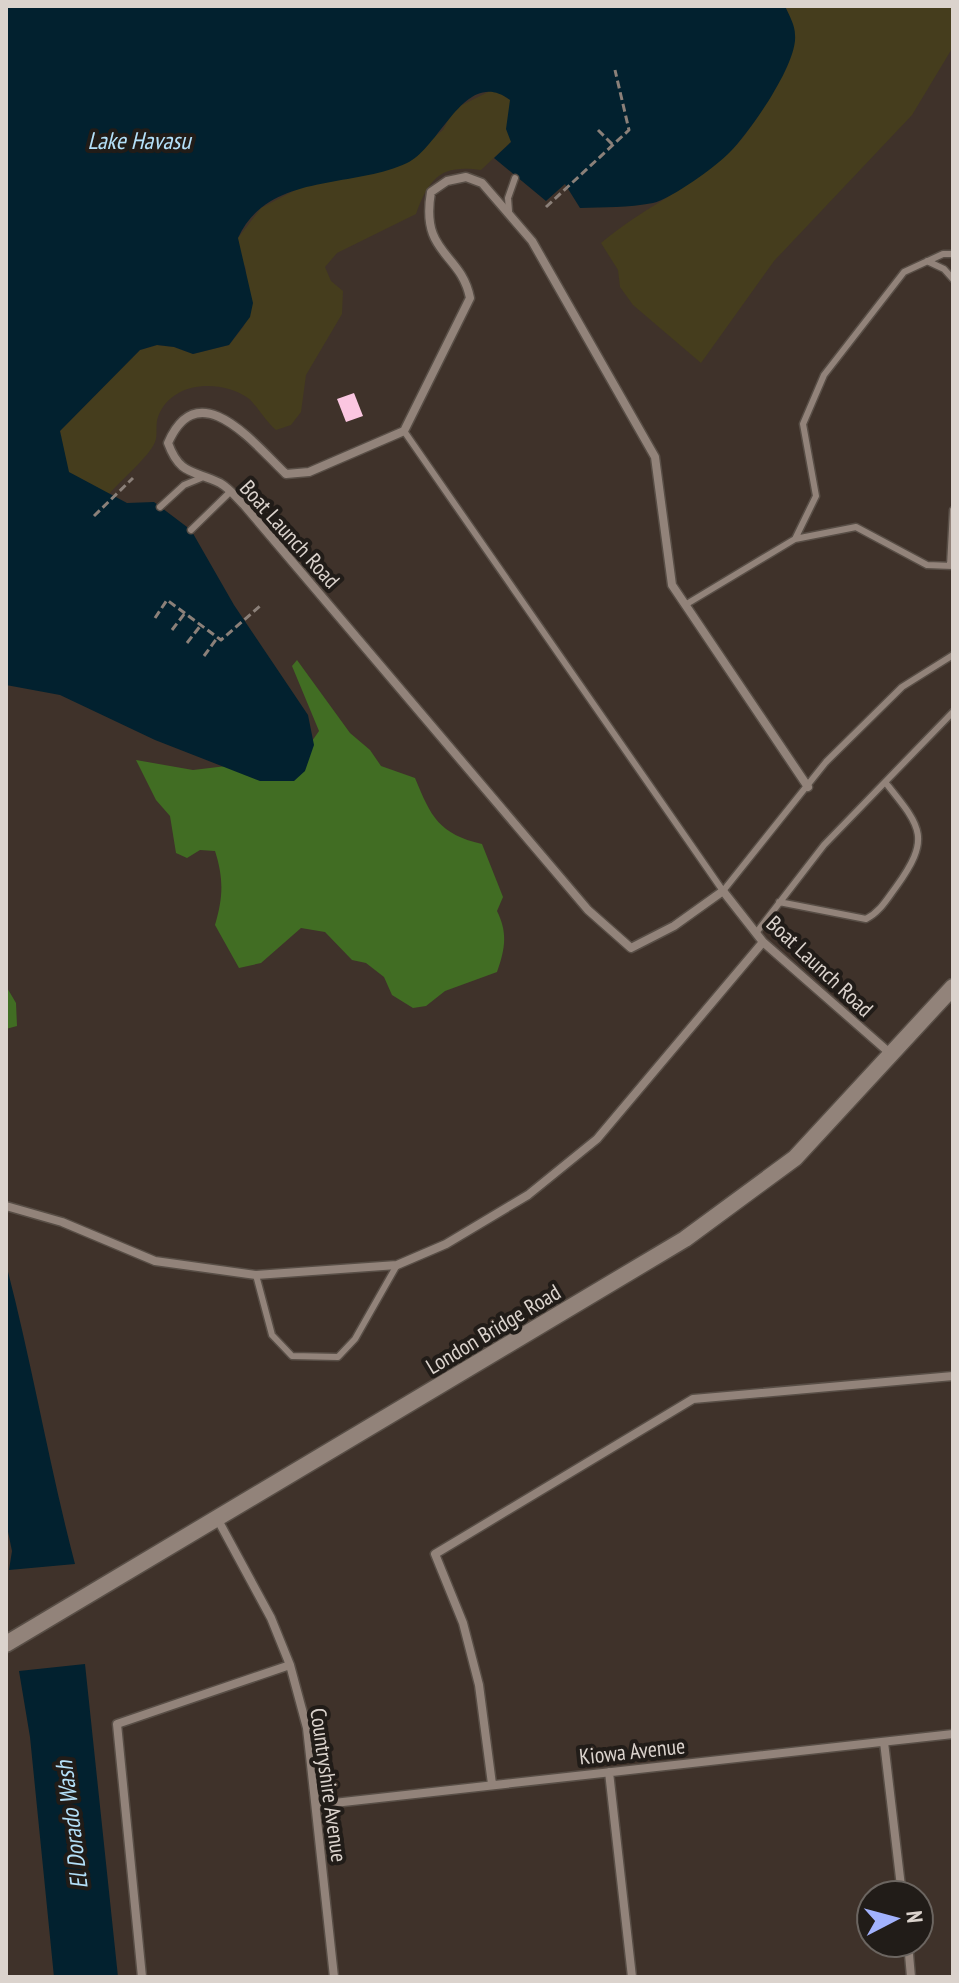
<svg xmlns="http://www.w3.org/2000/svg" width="959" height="1983" font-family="'PT Sans Narrow',sans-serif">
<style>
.forest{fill:#416d23}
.sand{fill:#453d1d}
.water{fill:#02212f}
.building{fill:#fbc6e1}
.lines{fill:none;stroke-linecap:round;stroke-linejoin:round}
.lane-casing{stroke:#584e46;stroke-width:9}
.street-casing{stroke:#584e46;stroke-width:11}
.secondary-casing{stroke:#584e46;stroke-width:19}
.path{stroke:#8b8079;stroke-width:3;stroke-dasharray:8 4;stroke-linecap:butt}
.lane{stroke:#92837a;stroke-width:6}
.street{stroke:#92837a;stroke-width:8}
.secondary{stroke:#92837a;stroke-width:16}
.labels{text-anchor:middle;stroke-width:8;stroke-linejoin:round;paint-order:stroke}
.street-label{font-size:22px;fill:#dbd3cd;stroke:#211c18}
.water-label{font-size:24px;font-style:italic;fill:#b4e0f9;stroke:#211c18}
</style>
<rect width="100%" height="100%" fill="#3f322a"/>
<!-- forest -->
<path class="forest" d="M297,660L350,733L370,750L381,766L415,778C431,817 439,834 482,844L503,897L497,911C508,933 505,949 497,972L445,991L426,1006L413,1008L392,995L384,977L366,963L352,960L325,932L301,928L261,963L239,968L215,925C223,898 224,879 215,851L200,850L187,858L176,853L170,816L156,800L136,760L193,770L301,757L319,731L292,666Z
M6,986L16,1003L17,1026L6,1029Z"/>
<!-- sand -->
<path class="sand" d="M785,6H953V47L912,115L774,261L701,363L633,305L620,287L618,270L601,243C640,210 688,189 726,155C748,137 761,109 775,85C792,56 799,37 785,6Z
M490,91L499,92L510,100L512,141L481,170C441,164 429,178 416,214L337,253L325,267L331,281L343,291L342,314L306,375L301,412L291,425L276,430C265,421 255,403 248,398C220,379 171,381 158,417C155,425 158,435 155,442C149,457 120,481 109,494L68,472L60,431L140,350L157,345L174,347L193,354L229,345L244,326L246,269L238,250V238L261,208L303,186L397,167L443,130L454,109Z"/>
<!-- water -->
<path class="water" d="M6,6H785C789,15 795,25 795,35C798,63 750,132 730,152C717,166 671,199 653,203C628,208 604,207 580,208L565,184L546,201L494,158L511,142L506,129L510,100C465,66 441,147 407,163C352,189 268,172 238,238L253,303L250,317L229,345L193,354L174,347L157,345L140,350L60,431L69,472L127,503L154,502L191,530L234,605L308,715L314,745L305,771L294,781H260L155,740L60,695L6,685Z
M6,1264C32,1363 49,1465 75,1564L9,1570L12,1551L6,1522Z
M85,1664L118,1977H54L30,1737L19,1671Z"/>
<!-- building -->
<path class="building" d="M354,393L363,416L346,422L337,399Z"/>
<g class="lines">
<defs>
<path id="lane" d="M509,211L508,198L515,178
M927,261L944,269L953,279
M404,431L723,891L826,762L902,687L953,655
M160,507L184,485L201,478
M191,530L230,492
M795,539L816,496L803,424L824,375L904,272L943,254H953
M950,566L953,510
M685,605L795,539L856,527L927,565L953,566
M779,902L866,919C880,912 887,899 896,887C932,837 921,827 885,782
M756,933L824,845L953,712
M256,1275L272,1335L292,1356L338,1357L355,1339L397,1265"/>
<path id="street" d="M808,787L672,585L655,457L532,241L482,183L466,177L447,181L431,192C420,255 461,252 470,298L404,431L309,472L286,474C255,445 199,372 168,443C180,476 194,470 220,483C229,488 237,498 244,505L588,910L631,948L674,926L723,891L763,942L892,1055
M6,1206L62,1222L155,1261L256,1275L397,1265L446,1244L528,1195L597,1139L763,942
M218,1520L271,1618L290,1665L307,1728L334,1977
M884,1742L902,1895
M609,1772L632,1977
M492,1784L479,1685L463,1623L435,1554L693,1399L953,1376
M316,1805L953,1734
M908,1943L911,1977
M142,1977L117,1724L290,1665"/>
<path id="secondary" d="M6,1644L685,1239L795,1158L953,987"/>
</defs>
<!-- lane casing -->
<use href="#lane" class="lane-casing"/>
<!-- street casing -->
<use href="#street" class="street-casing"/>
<!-- secondary casing -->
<use href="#secondary" class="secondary-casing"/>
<!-- path -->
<path class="path" d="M598,130L613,145
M546,207L629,130L615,70
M94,516L133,478
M155,618L167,600L221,640L260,606
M172,630L185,613
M187,643L201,625
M204,656L217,638"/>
<!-- lane -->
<use href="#lane" class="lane"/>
<!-- street -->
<use href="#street" class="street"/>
<!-- secondary -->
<use href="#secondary" class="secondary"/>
</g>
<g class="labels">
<!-- street labels -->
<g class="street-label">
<text transform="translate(290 534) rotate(48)" y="8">Boat Launch Road</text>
<text transform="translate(820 966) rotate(43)" y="8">Boat Launch Road</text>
<text transform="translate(493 1329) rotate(-31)" y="8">London Bridge Road</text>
<text transform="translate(632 1751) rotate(-6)" y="8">Kiowa Avenue</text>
<text transform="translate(329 1785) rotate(82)" y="8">Countryshire Avenue</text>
</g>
<!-- water labels -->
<g class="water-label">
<text x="139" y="149">Lake Havasu</text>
<text transform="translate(72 1825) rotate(-97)" y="8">El Dorado Wash</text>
</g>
</g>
<!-- border -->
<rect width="959" height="1983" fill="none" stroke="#dbd3cd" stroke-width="16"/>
<!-- north arrow -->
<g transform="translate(895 1919) rotate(84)"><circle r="38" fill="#211c18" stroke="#6b6560" stroke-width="2"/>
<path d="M0-6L14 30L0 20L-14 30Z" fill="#a2b2fd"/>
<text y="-12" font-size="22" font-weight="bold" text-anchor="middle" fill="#dbd3cd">N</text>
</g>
</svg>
